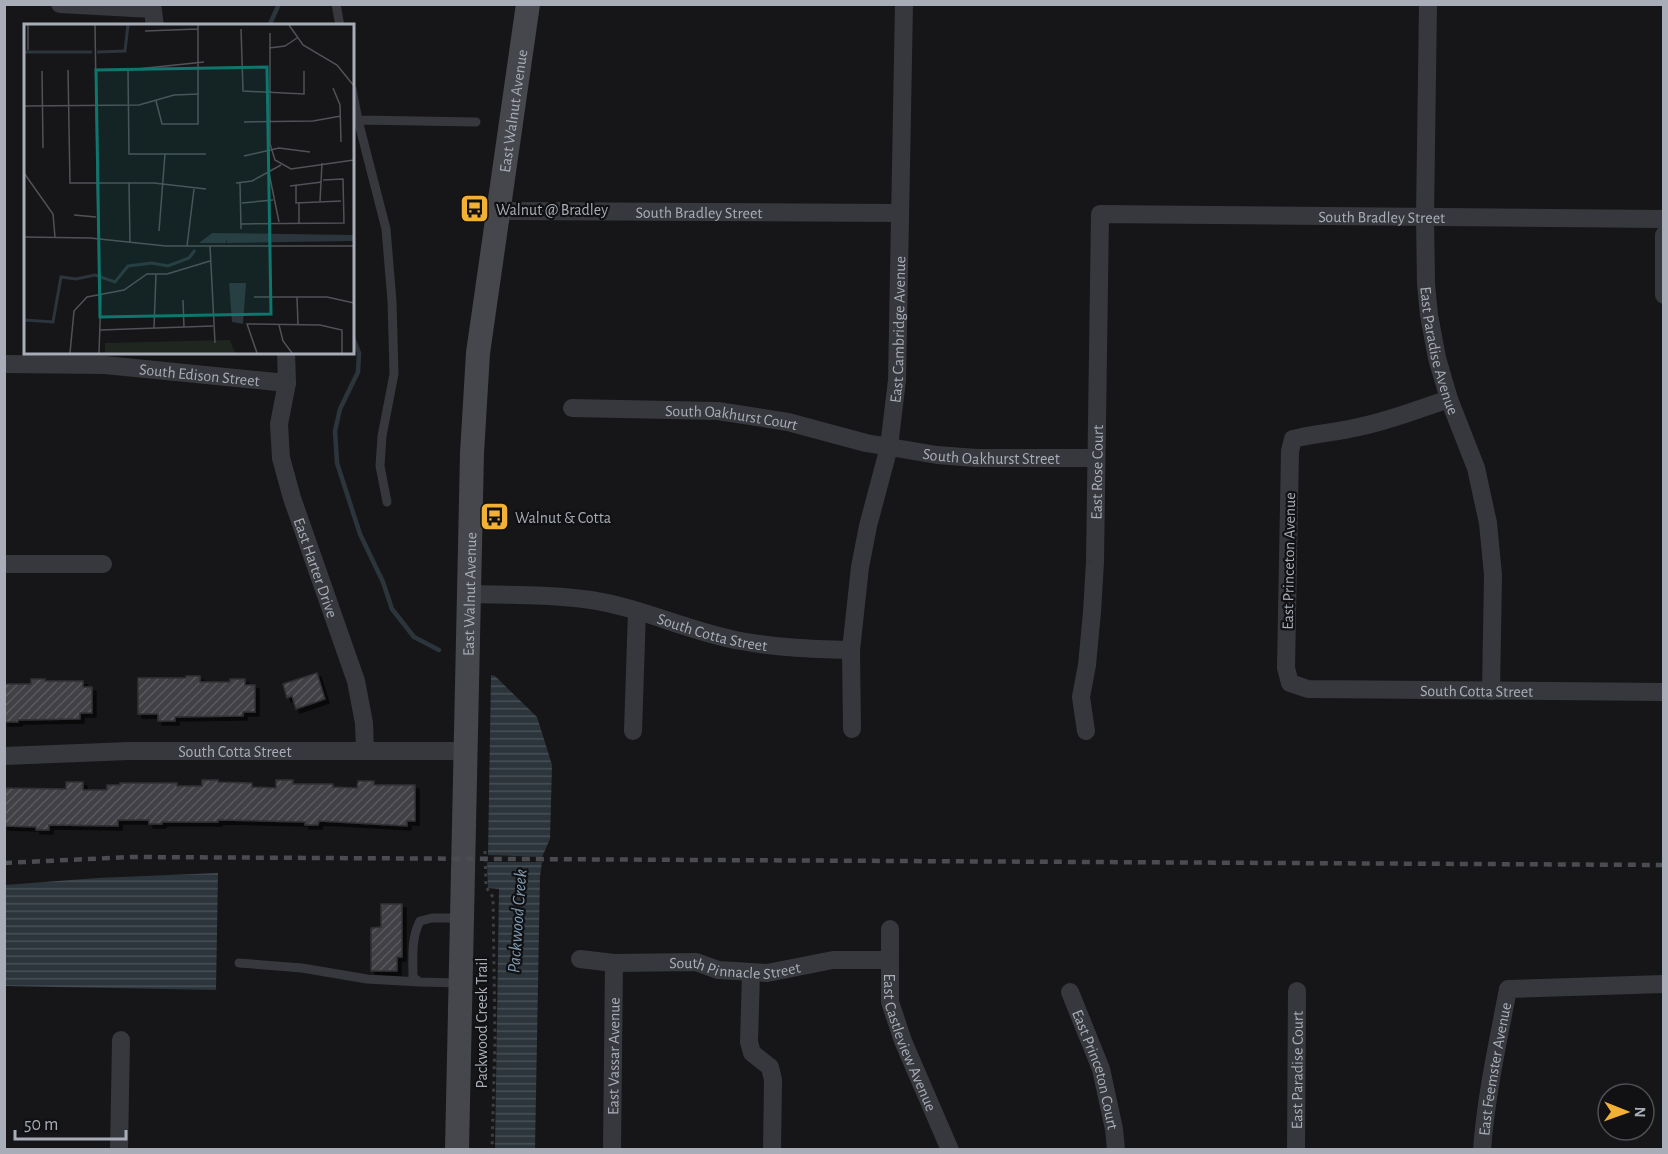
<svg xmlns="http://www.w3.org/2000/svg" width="1668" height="1154" font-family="'Alegreya Sans',sans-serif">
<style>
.water{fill:url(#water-rules)}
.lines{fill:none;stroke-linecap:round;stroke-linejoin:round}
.stream{stroke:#2c353c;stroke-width:4.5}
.building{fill:url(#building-hatch);stroke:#303034;stroke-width:1.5;filter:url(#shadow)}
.path{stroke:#3d3f44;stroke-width:3;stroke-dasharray:3 4.5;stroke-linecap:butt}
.lane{stroke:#37383d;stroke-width:9}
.street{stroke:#37383d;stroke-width:18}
.secondary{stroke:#45474d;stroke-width:24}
.rail{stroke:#4a4c52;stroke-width:4.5;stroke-dasharray:8 6;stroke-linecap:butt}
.labels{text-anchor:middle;stroke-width:4.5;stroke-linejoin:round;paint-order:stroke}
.street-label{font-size:16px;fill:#a8adb8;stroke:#111113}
.poi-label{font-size:16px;fill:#a8adb8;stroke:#111113;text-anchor:start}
.water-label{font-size:18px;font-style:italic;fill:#7f9bb3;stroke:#111113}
.inset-river{fill:none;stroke:#2c353c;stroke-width:3}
.inset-road{fill:none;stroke:#505258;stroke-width:1.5}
.view{fill:#0f766e;fill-opacity:0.15;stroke:#0f766e;stroke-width:3}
.inset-edge{fill:none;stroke:#a8adb8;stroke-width:3}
</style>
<defs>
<pattern id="water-rules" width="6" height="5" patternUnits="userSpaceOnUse" patternTransform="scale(1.5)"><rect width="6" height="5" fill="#2c353c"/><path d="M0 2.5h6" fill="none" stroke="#485056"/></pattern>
<pattern id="building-hatch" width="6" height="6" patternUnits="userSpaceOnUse" patternTransform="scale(1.5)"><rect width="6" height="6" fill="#404145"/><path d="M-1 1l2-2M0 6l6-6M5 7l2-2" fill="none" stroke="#595a5e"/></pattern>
<filter id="shadow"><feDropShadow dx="4" dy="4" stdDeviation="0" flood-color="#0009"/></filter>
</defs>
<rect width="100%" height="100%" fill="#161618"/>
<!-- water -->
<path class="water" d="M491,675L495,676L537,717L552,765L550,839L542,857L488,855Z
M487,862H542L540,876L535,1149H495L499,889L488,888Z
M218,873L216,990L5,986V885L97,878Z"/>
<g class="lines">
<!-- stream -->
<path class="stream" d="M269,26L279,4
M352,335L359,353L358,372L340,409L335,431L337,463L360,534L383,582L392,609L414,637L439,650"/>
</g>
<!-- building -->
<path class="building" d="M317,673L325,699L296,709L292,696L287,698L283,684Z
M186,676H200V682H230V679H245V685H255V712H243V716L175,717V721H158V714H138V678H186Z
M31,679H45V681H83V687H92V713H80V719L18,720V722H4V684H31Z
M202,780H218V782L252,783V787L276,788V780H293V784H333V787L357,788L358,781H374V785H415V821H407V826L319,821L318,825H305V822L218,820V822H162V824H149V820H118V826L49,825V830H36V827L4,826V788L66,789V782H83V790H107V785H120V783H177V786H202Z
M381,904H402V957H397V971H371V928L381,927Z"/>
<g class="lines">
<!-- path -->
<path class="path" d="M485,851L486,887L493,897L495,1038L492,1150"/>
<!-- lane -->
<path class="lane" d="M336,4L340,26
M352,89L358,120L386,229L392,301L394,374L382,436L380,466L387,502
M358,120L476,122
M239,963L302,968L367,979L419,982
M460,983L419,982L413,977C413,957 411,938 420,921L432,918H461"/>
<!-- street -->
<g class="street">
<path d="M60,4L152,9"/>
<path d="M152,4L155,26"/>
<path id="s1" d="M1428,4L1425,216L1426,284L1429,315L1437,358L1449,399L1476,468L1488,523L1493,575L1491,691"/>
<path id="s2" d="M498,211L899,213"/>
<path d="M1664,235V295"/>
<path id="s3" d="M286,352L287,383L279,424L281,458L292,498L356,681L364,723L365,751"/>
<path id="s4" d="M4,364L105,365L287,383"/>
<path id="s5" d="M1449,399C1416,410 1383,423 1349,429C1331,433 1311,434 1293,439L1290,451L1286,668L1290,683L1308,689L1664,692"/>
<path id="s6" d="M572,408L718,411L788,422L866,443L937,455L976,458H1095"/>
<path d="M4,564H103"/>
<path id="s7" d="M468,594C509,595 551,594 591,600C643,608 690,632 741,641C777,648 815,649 851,650"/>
<path id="s8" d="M852,729L851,650L860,567L868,526L889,447L897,380L904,4"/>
<path d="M633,731L637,611"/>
<path id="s9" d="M1086,731L1081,697L1087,665L1092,612L1095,562L1100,214L1664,219"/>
<path id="s10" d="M4,756L129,751H465"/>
<path id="s11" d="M890,929V1002L903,1041L950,1150"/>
<path id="s12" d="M580,959L614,963L696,962L718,970L767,973L833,960H890"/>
<path d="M751,973L749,1042L752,1053L770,1067L773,1080L772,1150"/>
<path id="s13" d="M1070,992L1101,1069L1114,1129L1116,1150"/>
<path d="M119,1150L121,1040"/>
<path id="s14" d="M612,1150L614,963"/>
<path id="s15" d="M1296,1150L1297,991"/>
<path id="s16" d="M1482,1150C1486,1095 1498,1042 1508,989L1664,984"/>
</g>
<!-- secondary -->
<path class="secondary" id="s17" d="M457,1150L472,453L478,353L528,4"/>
<!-- rail -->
<path class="rail" d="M4,863L131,857L1664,865"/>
</g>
<!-- icons -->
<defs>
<symbol id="bus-square" viewBox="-11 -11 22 22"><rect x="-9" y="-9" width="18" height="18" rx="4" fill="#f2b134" stroke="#111113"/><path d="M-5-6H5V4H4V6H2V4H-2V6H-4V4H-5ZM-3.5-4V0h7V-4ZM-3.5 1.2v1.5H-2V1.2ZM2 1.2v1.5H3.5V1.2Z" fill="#111"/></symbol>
</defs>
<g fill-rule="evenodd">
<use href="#bus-square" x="458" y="192" width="33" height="33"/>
<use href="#bus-square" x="478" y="500" width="33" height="33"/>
</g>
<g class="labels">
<!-- street labels -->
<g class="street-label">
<text dy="6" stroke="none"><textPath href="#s17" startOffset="1042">East Walnut Avenue</textPath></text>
<text dy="6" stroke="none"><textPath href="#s2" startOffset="201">South Bradley Street</textPath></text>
<text dy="6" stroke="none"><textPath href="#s9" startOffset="800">South Bradley Street</textPath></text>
<text dy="6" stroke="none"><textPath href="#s8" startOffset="404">East Cambridge Avenue</textPath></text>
<text dy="6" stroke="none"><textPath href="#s1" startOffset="348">East Paradise Avenue</textPath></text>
<text dy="6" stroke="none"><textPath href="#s4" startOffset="196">South Edison Street</textPath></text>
<text dy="6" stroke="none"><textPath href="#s6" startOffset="160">South Oakhurst Court</textPath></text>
<text dy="6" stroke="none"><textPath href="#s6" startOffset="424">South Oakhurst Street</textPath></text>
<text dy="6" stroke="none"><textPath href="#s9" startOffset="260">East Rose Court</textPath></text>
<text transform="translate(1288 561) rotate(-89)" y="6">East Princeton Avenue</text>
<text dy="6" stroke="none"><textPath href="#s3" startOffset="222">East Harter Drive</textPath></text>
<text dy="6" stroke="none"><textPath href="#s17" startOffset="556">East Walnut Avenue</textPath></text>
<text dy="6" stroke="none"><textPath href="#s7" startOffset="249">South Cotta Street</textPath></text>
<text dy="6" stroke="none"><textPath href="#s5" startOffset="594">South Cotta Street</textPath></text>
<text dy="6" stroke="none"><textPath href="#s10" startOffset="231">South Cotta Street</textPath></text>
<text dy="6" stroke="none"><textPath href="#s12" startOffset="156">South Pinnacle Street</textPath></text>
<text transform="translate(481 1023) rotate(-90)" y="6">Packwood Creek Trail</text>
<text dy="6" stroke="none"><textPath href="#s11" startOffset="117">East Castleview Avenue</textPath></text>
<text dy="6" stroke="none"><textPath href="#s14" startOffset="94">East Vassar Avenue</textPath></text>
<text dy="6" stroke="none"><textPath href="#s16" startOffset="82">East Feemster Avenue</textPath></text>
<text dy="6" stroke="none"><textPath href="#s13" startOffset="82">East Princeton Court</textPath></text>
<text dy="6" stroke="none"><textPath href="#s15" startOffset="80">East Paradise Court</textPath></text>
</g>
<!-- poi labels -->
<g class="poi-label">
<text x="496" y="215">Walnut @ Bradley</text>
<text x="515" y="523">Walnut &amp; Cotta</text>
</g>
<!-- water labels -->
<g class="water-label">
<text transform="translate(517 921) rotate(-86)" y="6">Packwood Creek</text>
</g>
</g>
<!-- overview -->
<g transform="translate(24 24)">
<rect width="330" height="330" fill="#161618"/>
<path d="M206,316L211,329H81V319Z" fill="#1e261f"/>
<path d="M188,209L330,211V217L203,219L202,214V219H175ZM205,259H222L219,300L208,298Z" fill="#2c353c"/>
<path class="inset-river" d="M0,28H68M73,28L101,27L104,1M0,296L29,298L37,253L52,255L71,251L91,258L104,242L128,239L144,242L165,234L171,226"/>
<path class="inset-road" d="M71,1L74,204M265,1L279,21L313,41L330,62M217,5L219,67L280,70V47M121,7L174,5M246,9V120L251,136L267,145L330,136M245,24L261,22L273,14M4,26V1M180,38L104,46L105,130H182M44,46L46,159H130L182,165M18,47L19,124M309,64L316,81L317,118M132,77L138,100H174V1M0,82L115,81L150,71L175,70M220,98L289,97L317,92M220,132L255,124L286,128M0,149L29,190L31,213M245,149L255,198M105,159L106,219M212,159L228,157L257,141M216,159L217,205M272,161V179L317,177M266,162L298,158M296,177L298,139M275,178V199M218,179L249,176M50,191L72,193M217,200L320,199L319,155L299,156M135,207L141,130M0,213L66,214L142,222H330M163,222L170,165M186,222L191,319M230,273H303L330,279M273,273L274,301M159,276L160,304M255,301L259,317L268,329M130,304L132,250M76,306L189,302M46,329L50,287L63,273L100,266L123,250H143L186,237M75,329L77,271M233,329L223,300L296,301L318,306V329"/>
<path class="view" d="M243,43L247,290L76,293L72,46Z"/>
<rect width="330" height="330" class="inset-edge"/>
</g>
<!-- border -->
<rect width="1668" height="1154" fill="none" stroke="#a8adb8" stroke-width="12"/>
<!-- north arrow -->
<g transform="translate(1626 1112) rotate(91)"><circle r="28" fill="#111113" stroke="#4d4f55" stroke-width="1.5"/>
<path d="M0-4.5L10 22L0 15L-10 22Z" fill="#f2b134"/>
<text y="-9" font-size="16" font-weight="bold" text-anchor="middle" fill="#a8adb8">N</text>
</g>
<!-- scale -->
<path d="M15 1130v9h111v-9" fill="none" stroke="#a8adb8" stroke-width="3"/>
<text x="24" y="1130" font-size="18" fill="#a8adb8" stroke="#111113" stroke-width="4.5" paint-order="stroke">50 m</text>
</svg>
